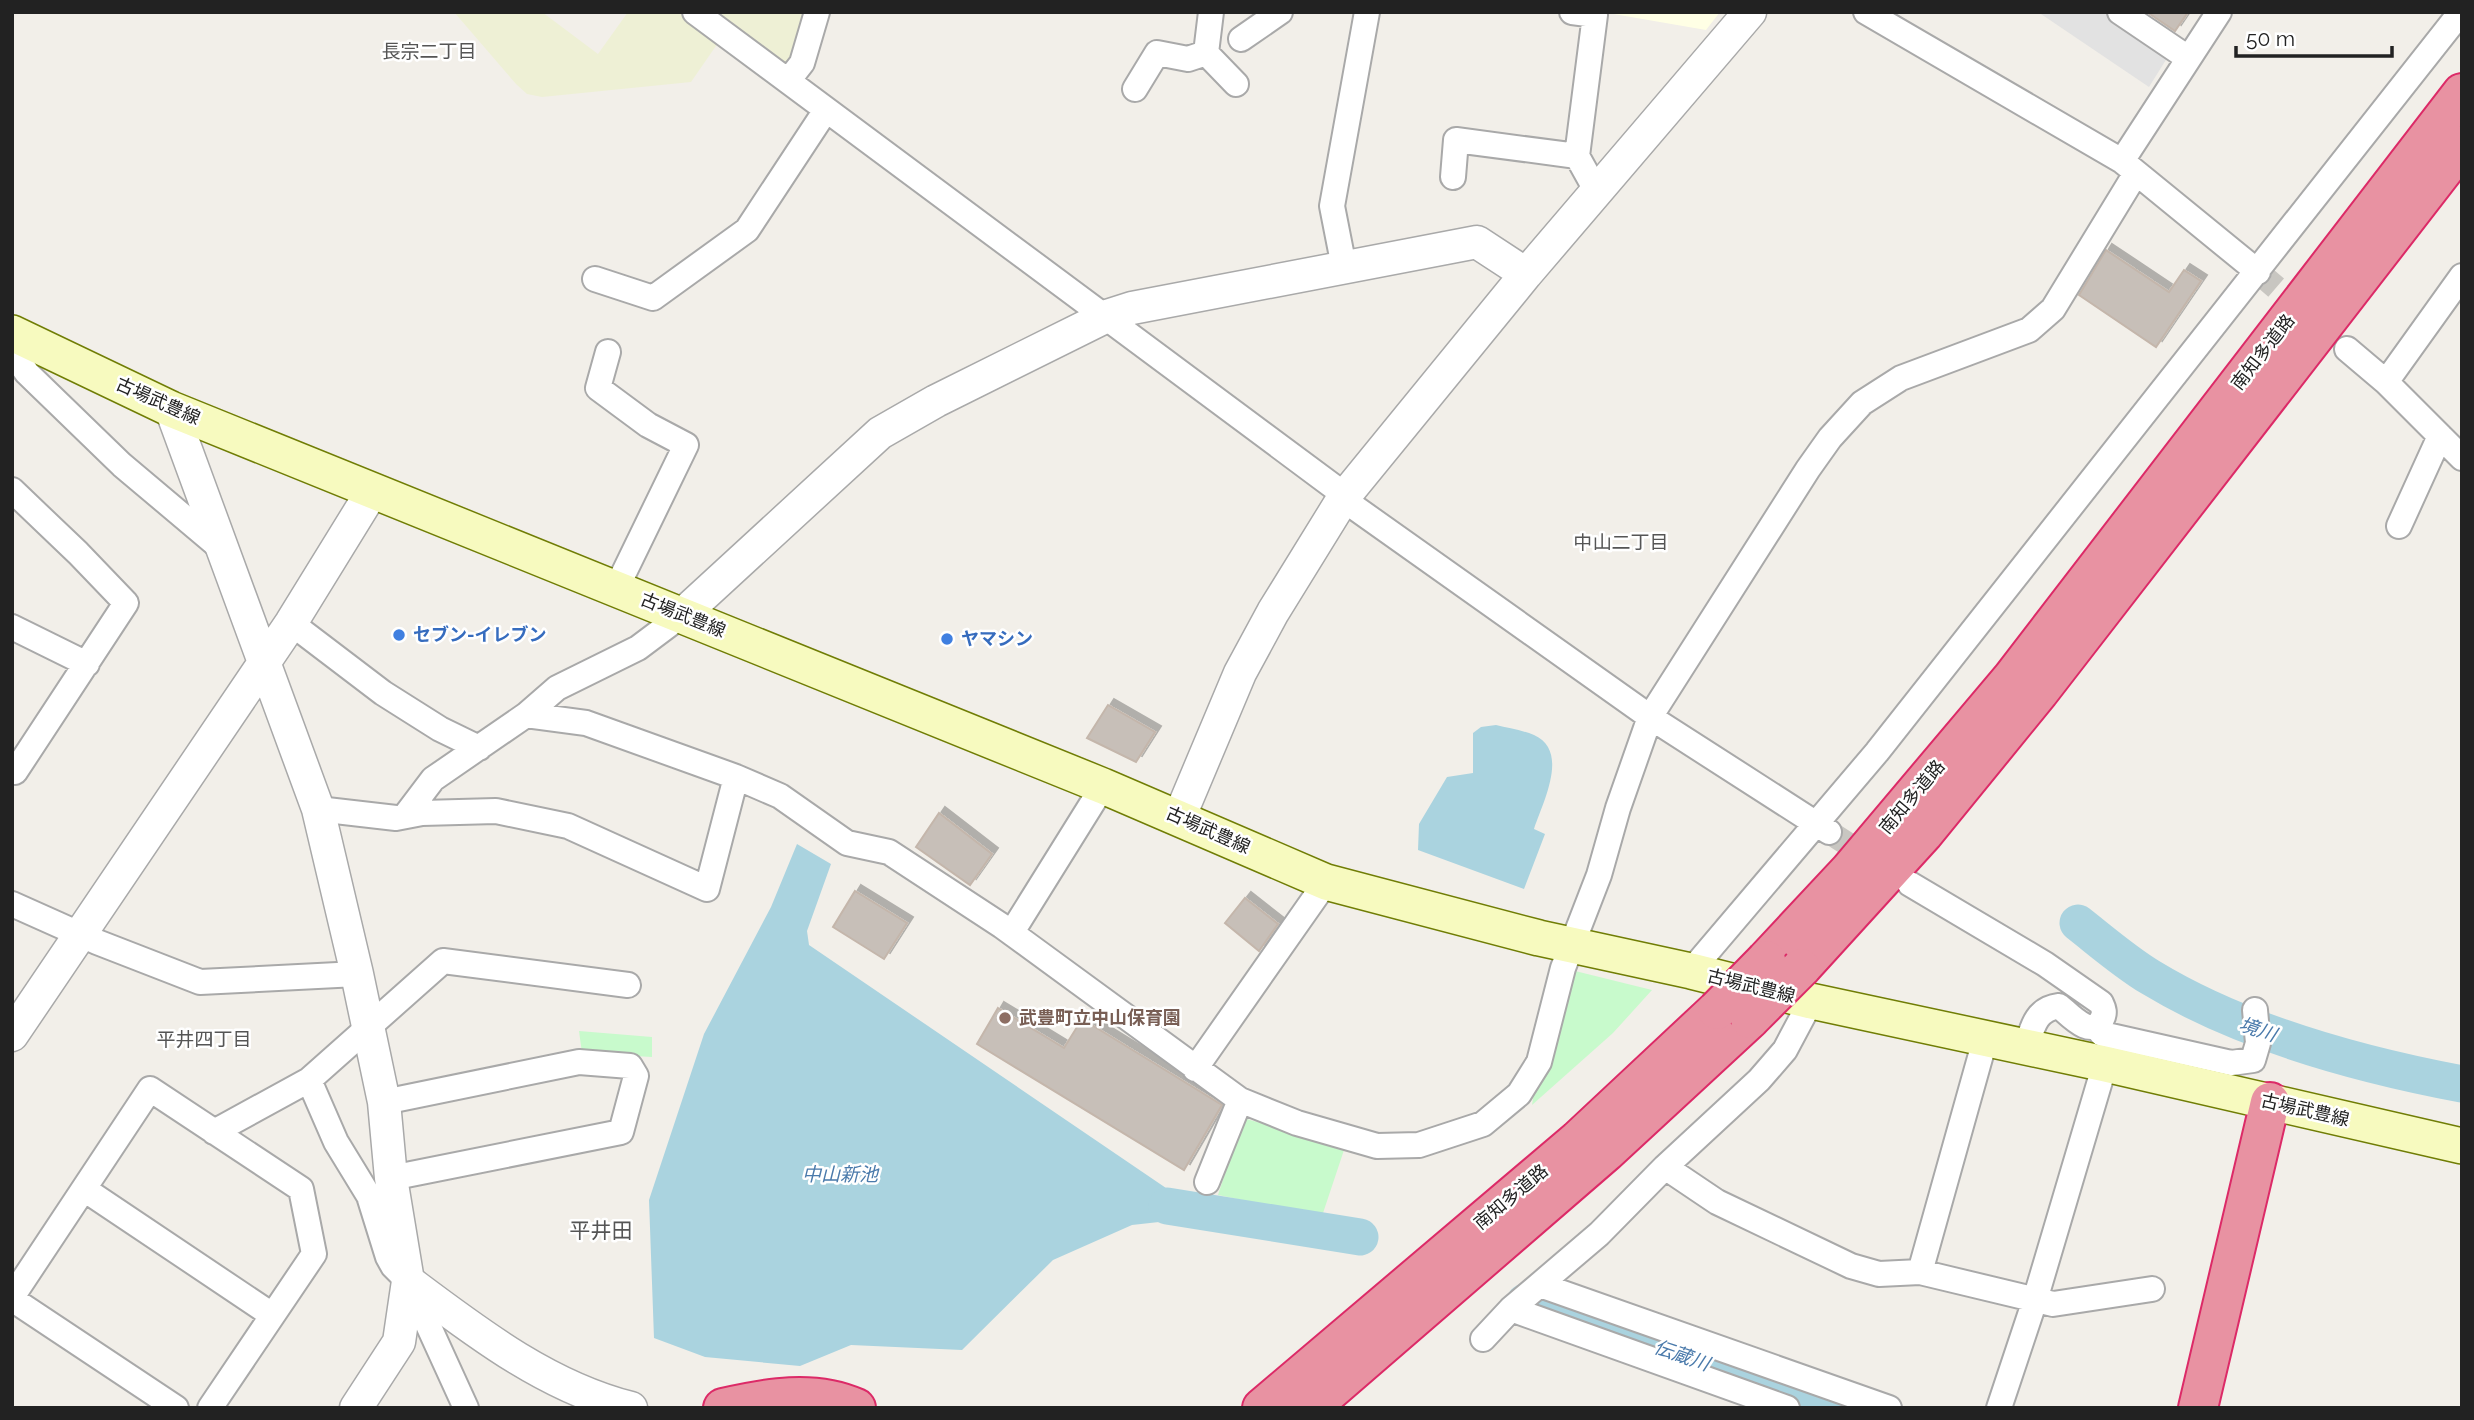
<svg xmlns="http://www.w3.org/2000/svg" width="2474" height="1420" font-family="Raleway,'Noto Sans JP',sans-serif">
<style>
.education{fill:#ffffe5}
.farmland{fill:#eef0d5}
.park{fill:#c8facc}
.parking{fill:#e2e2e2}
.water{fill:#aad3df}
.lines{fill:none;stroke-linecap:round;stroke-linejoin:round}
.river{stroke:#aad3df;stroke-width:37}
.building{fill:#c7bfb8;stroke:#c4b6ab;stroke-width:2;filter:url(#shadow)}
.minor-tunnel{stroke:#c8c6c1;stroke-width:24;stroke-dasharray:24 12;stroke-linecap:butt}
.minor-casing{stroke:#a9a9a9;stroke-width:28}
.tertiary-casing{stroke:#a9a9a9;stroke-width:35}
.secondary-casing{stroke:#707d05;stroke-width:38}
.motorway-casing{stroke:#dc2a67;stroke-width:42}
.minor{stroke:#fff;stroke-width:24}
.tertiary{stroke:#fff;stroke-width:32}
.secondary{stroke:#f7fabf;stroke-width:35}
.motorway{stroke:#e892a2;stroke-width:38}
.motorway-bridge-casing{stroke:#dc2a67;stroke-width:42;stroke-linecap:butt}
.motorway-bridge{stroke:#e892a2;stroke-width:38}
.shop-dot{fill:#3f7fe0;stroke:#fff;stroke-width:2.5}
.education-dot{fill:#8d6e63;stroke:#fff;stroke-width:2.5}
.labels{text-anchor:middle;stroke-width:5;stroke-linejoin:round;paint-order:stroke}
.street-label{font-size:18px;fill:#222;stroke:#fff}
.shop-label{font-size:18px;font-weight:bold;fill:#366cbe;stroke:#fff;text-anchor:start}
.education-label{font-size:18px;font-weight:bold;fill:#785e54;stroke:#fff;text-anchor:start}
.neighbourhood-label{font-size:19px;fill:#555;stroke:#fff}
.water-label{font-size:19px;font-style:italic;fill:#4a7aab;stroke:#fff}
.quarter-label{font-size:21px;fill:#555;stroke:#fff}
</style>
<defs>
<filter id="shadow"><feDropShadow dx="6" dy="-6" stdDeviation="0" flood-color="#0004"/></filter>
</defs>
<rect width="100%" height="100%" fill="#f2efe9"/>
<!-- education -->
<path class="education" d="M1602,12H1720L1706,30Z"/>
<!-- farmland -->
<path class="farmland" d="M454,12H542L598,54L628,12H678L718,43L691,82L542,97L527,94L516,84Z
M711,12H812L800,52L783,68Z"/>
<!-- park -->
<path class="park" d="M1563,968L1652,990L1613,1033L1532,1105L1539,1062Z
M579,1031L652,1037V1057L582,1053Z
M1243,1118L1345,1147L1322,1216L1218,1195Z"/>
<!-- parking -->
<path class="parking" d="M2038,12H2106L2169,55L2149,87Z"/>
<!-- water -->
<path class="water" d="M1496,725C1508,728 1522,730 1534,735C1570,751 1543,802 1534,829L1545,834L1524,889L1418,850L1419,824L1447,777L1473,773V733L1481,727Z
M797,844L831,864L807,931L809,945L1166,1188L1168,1221L1132,1225L1053,1260L962,1350L851,1345L800,1366L705,1357L654,1338L649,1200L704,1034L771,907Z"/>
<g class="lines">
<!-- river -->
<path class="river" d="M2078,923C2101,941 2125,962 2150,977C2242,1033 2356,1064 2462,1084
M1167,1206L1360,1237
M1525,1302L1838,1408"/>
</g>
<!-- building -->
<path class="building" d="M2147,12H2188L2175,31Z
M2106,250L2169,292L2184,270L2201,281L2156,347L2079,295Z
M1108,705L1155,732L1136,762L1087,738Z
M939,813L992,854L970,885L916,847Z
M855,891L907,923L884,959L833,927Z
M1245,898L1278,924L1259,951L1225,923Z
M998,1008L1064,1048L1082,1019L1222,1105L1184,1170L977,1044Z"/>
<g class="lines">
<!-- minor-tunnel -->
<path class="minor-tunnel" d="M2258,272L2309,316
M1829,832L1874,861"/>
<defs>
<path id="minor" d="M695,12L1334,487L1354,507L1650,717L1829,832
M1572,12L1595,15L1577,156L1597,192
M1866,12L2122,161L2258,272
M2120,12L2188,58
M1241,39L1280,12
M1206,53L1236,84
M788,81L802,63L817,12
M1135,89L1157,53L1188,59L1206,53L1211,12
M2122,161L2219,12
M1453,177L1456,140L1577,156
M1344,267L1332,206L1367,12
M595,279L653,298L747,230L826,110
M12,344L17,359L27,373L122,465L223,550
M2347,349L2386,382L2462,458
M608,352L598,388L648,425L686,445L617,587
M2386,382L2462,276
M12,490L78,553L126,603L15,772L12,771
M2399,526L2440,436
M291,623L383,693L440,729L479,748
M12,627L87,664
M526,715L586,723L736,777L780,796L847,843L889,852L1002,926L1240,1100L1297,1123L1377,1146L1419,1145L1483,1124L1519,1094L1539,1062L1563,968L1599,875L1618,808L1650,717L1808,469L1830,438L1862,403L1901,378L2029,330L2053,309L2136,173
M318,809L396,818L422,813L496,811L568,826L707,889L736,777
M405,816L433,779L526,715L557,688L638,648L682,615
M1910,884L2045,964L2101,1003C2104,1009 2105,1013 2102,1019C2091,1040 2069,1014 2059,1006C2035,1009 2032,1029 2026,1048
M12,904L97,942L200,982L357,974
M1012,932L1103,786
M1691,971L1877,752L2461,12
M2096,1026L2102,1034L2231,1063L2253,1060L2258,1043L2255,1010
M1195,1069L1326,882
M309,1080L336,1142L369,1196L388,1257L393,1266L408,1281L466,1408
M384,1102L579,1062L630,1066L636,1076L621,1132L391,1178
M214,1132L309,1080L443,961L628,985
M1665,1167L1717,1202L1851,1266L1879,1274L1920,1272L2053,1304L2152,1289
M1207,1182L1240,1100
M84,1189L272,1315
M1920,1272L1985,1040
M1540,1285L1889,1408
M12,1297L150,1089L301,1189L314,1254L210,1408
M12,1299L176,1408
M1511,1309L1787,1408
M1483,1339L1511,1309L1599,1234L1665,1167L1759,1080L1785,1050L1811,1001
M1999,1408L2035,1300L2105,1064"/>
<path id="tertiary" d="M171,409L318,809L357,974L384,1102L391,1178L408,1281L399,1342L356,1408
M682,615L880,433L936,401L1107,316L1132,308L1477,242L1526,274
M1179,818L1240,673L1273,612L1344,497L1526,274L1750,12
M12,1035L291,623L373,490
M408,1281C476,1332 547,1387 631,1408"/>
<path id="secondary" d="M12,333L171,409L1103,786L1326,882L1539,938L1691,971L1811,1001L2105,1064L2462,1146"/>
<path id="motorway" d="M1766,960L1850,870L2012,678L2462,93
M1801,968L1924,833L2039,692L2462,146
M723,1408C766,1398 814,1389 856,1408
M1262,1408L1578,1140L1717,1010
M1310,1408L1606,1152L1750,1019
M2198,1408L2270,1102"/>
</defs>
<!-- minor casing -->
<use href="#minor" class="minor-casing"/>
<!-- tertiary casing -->
<use href="#tertiary" class="tertiary-casing"/>
<!-- secondary casing -->
<use href="#secondary" class="secondary-casing"/>
<!-- motorway casing -->
<use href="#motorway" class="motorway-casing"/>
<!-- minor -->
<use href="#minor" class="minor"/>
<!-- tertiary -->
<use href="#tertiary" class="tertiary"/>
<!-- secondary -->
<use href="#secondary" class="secondary"/>
<!-- motorway -->
<use href="#motorway" class="motorway"/>
<defs>
<path id="motorway-bridge" d="M1717,1010L1766,960
M1750,1019L1801,968"/>
</defs>
<!-- motorway-bridge casing -->
<use href="#motorway-bridge" class="motorway-bridge-casing"/>
<!-- motorway-bridge -->
<use href="#motorway-bridge" class="motorway-bridge"/>
</g>
<!-- markers -->
<g class="shop-dot">
<circle cx="399" cy="635" r="7"/>
<circle cx="947" cy="639" r="7"/>
</g>
<circle class="education-dot" cx="1005" cy="1018" r="7"/>
<g class="labels">
<!-- street labels -->
<g class="street-label">
<text transform="translate(2263 352) rotate(-52)" y="6">南知多道路</text>
<text transform="translate(158 401) rotate(24)" y="6">古場武豊線</text>
<text transform="translate(683 615) rotate(22)" y="6">古場武豊線</text>
<text transform="translate(1912 797) rotate(-50)" y="6">南知多道路</text>
<text transform="translate(1208 830) rotate(24)" y="6">古場武豊線</text>
<text transform="translate(1751 986) rotate(14)" y="6">古場武豊線</text>
<text transform="translate(2305 1110) rotate(13)" y="6">古場武豊線</text>
<text transform="translate(1511 1197) rotate(-40)" y="6">南知多道路</text>
</g>
<!-- shop labels -->
<g class="shop-label">
<text x="413" y="641">セブン-イレブン</text>
<text x="961" y="645">ヤマシン</text>
</g>
<!-- education labels -->
<g class="education-label">
<text x="1019" y="1024">武豊町立中山保育園</text>
</g>
<!-- neighbourhood labels -->
<g class="neighbourhood-label">
<text x="429" y="58">長宗二丁目</text>
<text x="1621" y="549">中山二丁目</text>
<text x="204" y="1046">平井四丁目</text>
</g>
<!-- water labels -->
<g class="water-label">
<text transform="translate(2258 1029) rotate(19)" y="7">境川</text>
<text x="840" y="1181">中山新池</text>
<text transform="translate(1682 1355) rotate(19)" y="7">伝蔵川</text>
</g>
<!-- quarter labels -->
<g class="quarter-label">
<text x="601" y="1238">平井田</text>
</g>
</g>
<!-- border -->
<rect width="2474" height="1420" fill="none" stroke="#222222" stroke-width="28"/>
<!-- scale -->
<path d="M2236 46v10h156v-10" fill="none" stroke="#222222" stroke-width="3.5"/>
<text x="2246" y="46" font-size="21" fill="#222222" stroke="#ffffff" stroke-width="5" paint-order="stroke">50 m</text>
</svg>
